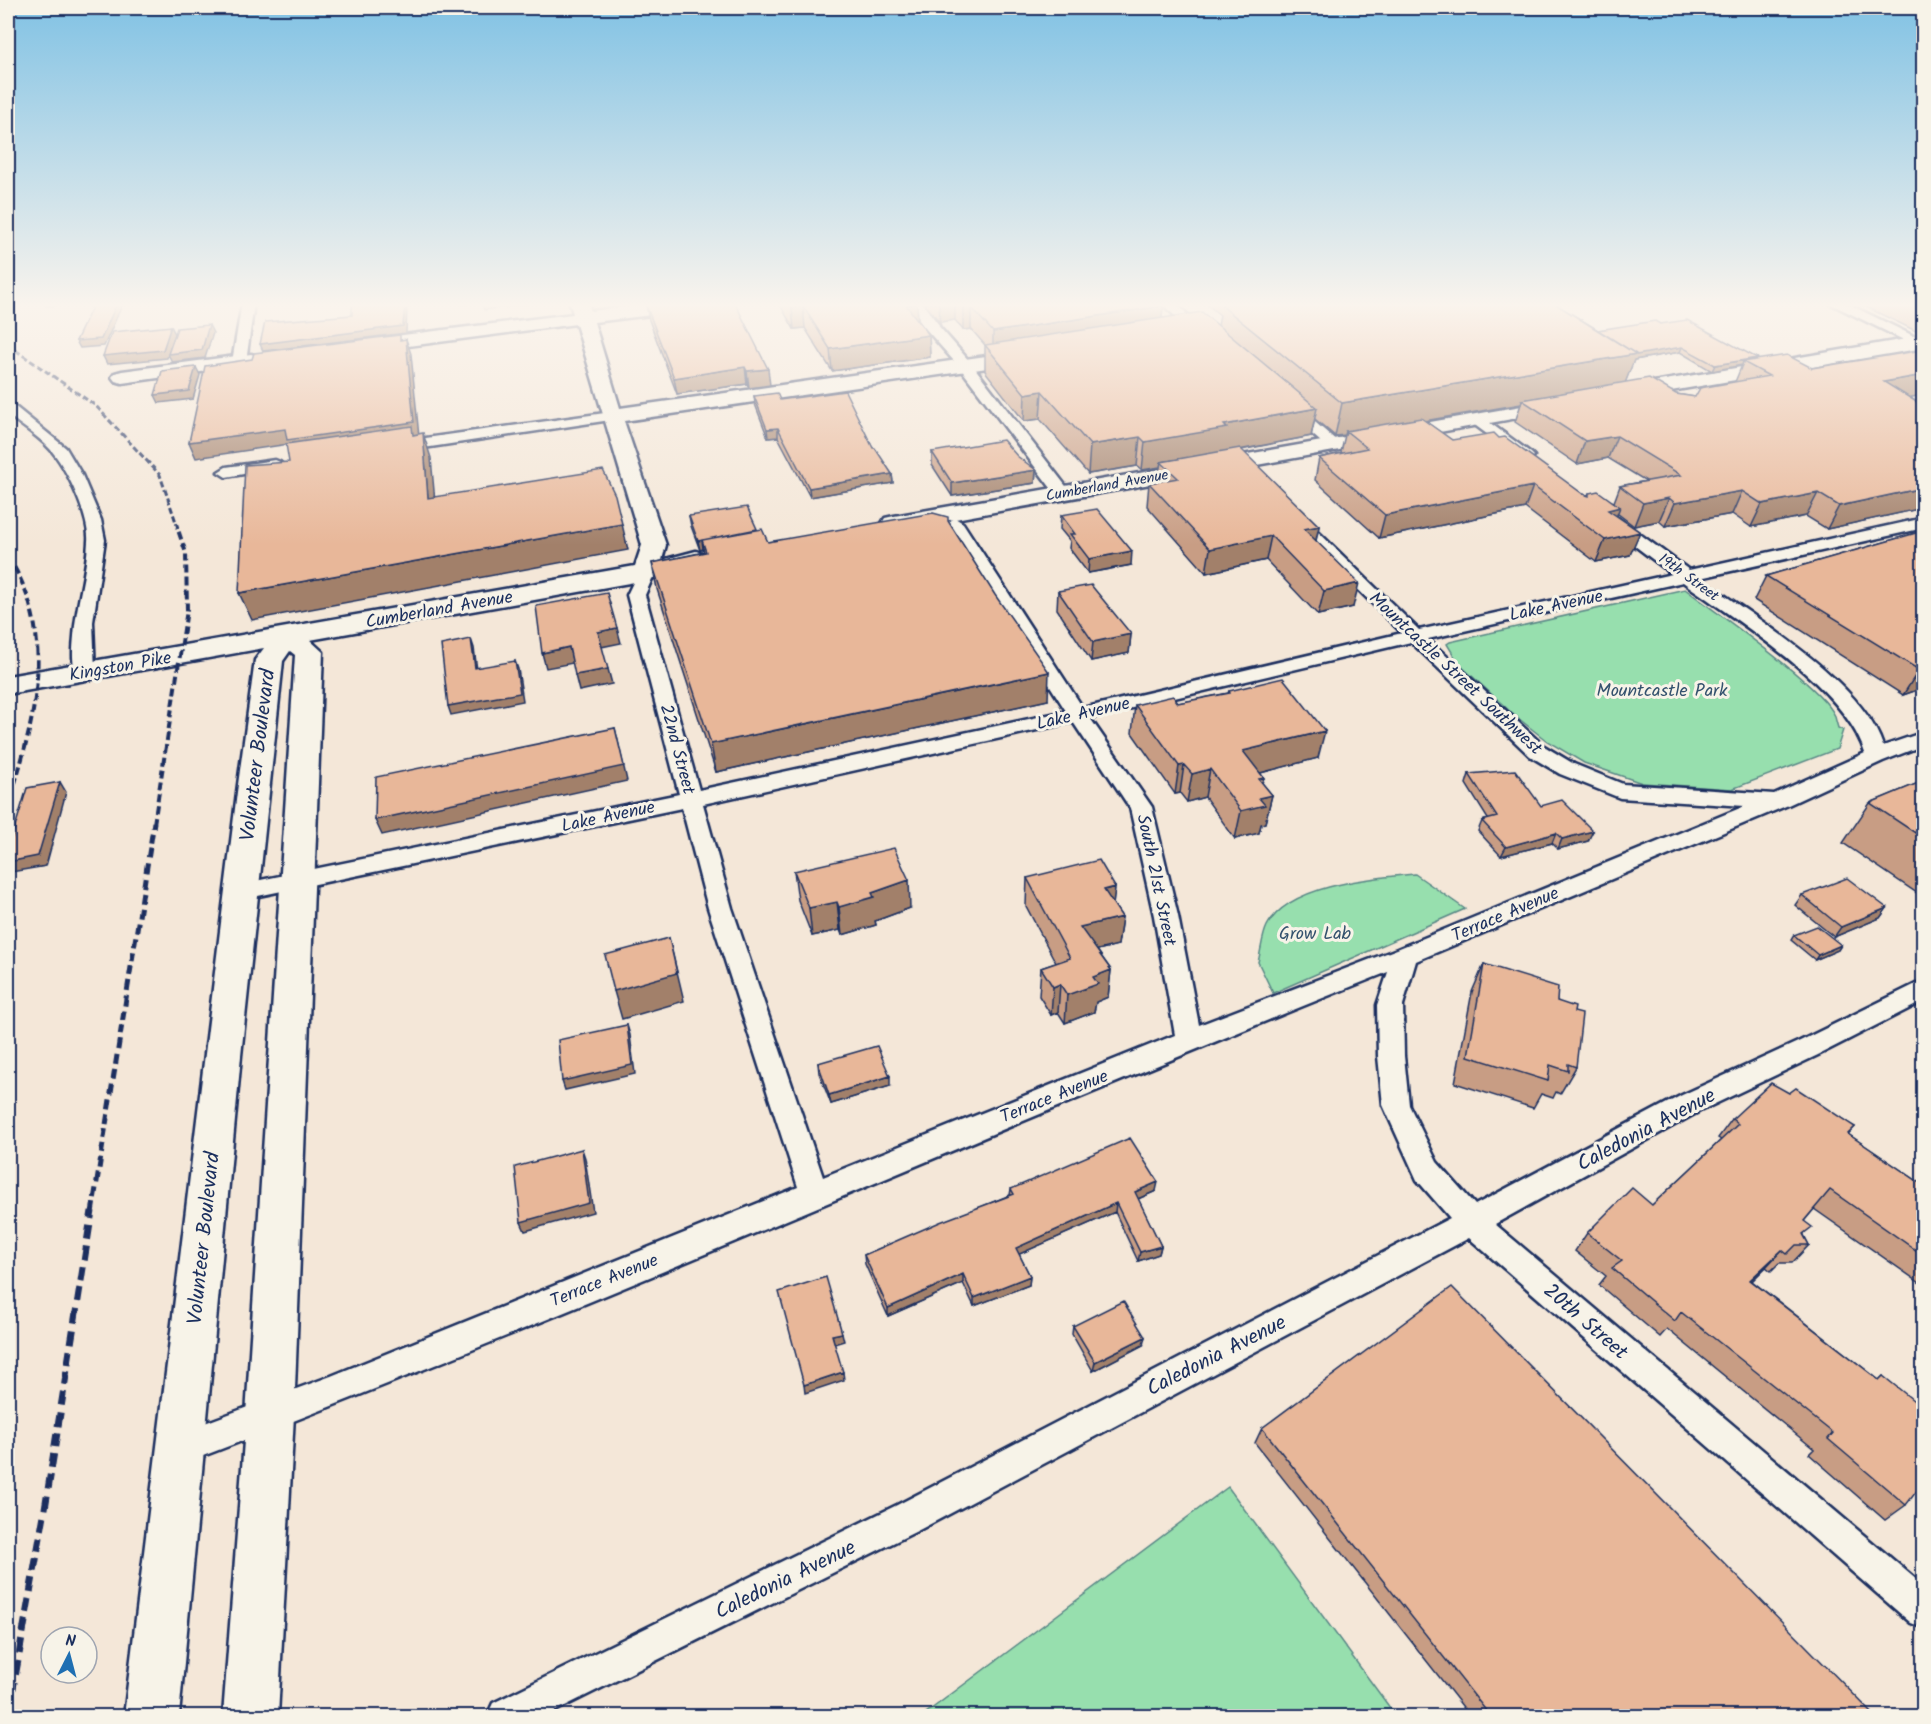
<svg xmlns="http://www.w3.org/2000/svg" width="1931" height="1724" font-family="Kalam,sans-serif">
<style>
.green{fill:#97dfae;stroke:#598786;stroke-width:1.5}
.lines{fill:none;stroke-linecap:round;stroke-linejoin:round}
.street-casing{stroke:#1b2f5e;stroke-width:5}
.secondary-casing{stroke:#1b2f5e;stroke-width:5}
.street{fill:#f7f3e8;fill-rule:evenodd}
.secondary{fill:#f7f3e8;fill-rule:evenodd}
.rail-far3{stroke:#1b2f5e;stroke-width:3;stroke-dasharray:6 3;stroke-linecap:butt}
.rail-far2{stroke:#1b2f5e;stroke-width:4;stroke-dasharray:8 4;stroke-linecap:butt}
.rail-far1{stroke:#1b2f5e;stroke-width:5;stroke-dasharray:10 5;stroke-linecap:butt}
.rail{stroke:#1b2f5e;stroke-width:7;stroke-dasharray:14 7;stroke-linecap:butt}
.wall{fill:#c89d84;stroke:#1b2f5e;stroke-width:1.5;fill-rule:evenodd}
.shaded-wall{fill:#a2806b;stroke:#1b2f5e;stroke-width:1.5}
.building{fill:#e8b799;stroke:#1b2f5e;stroke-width:1.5}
.labels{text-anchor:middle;stroke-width:6;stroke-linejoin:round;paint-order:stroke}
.far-street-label{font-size:15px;fill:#1b2f5e;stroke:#f7f3e8}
.street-label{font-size:18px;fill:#1b2f5e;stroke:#f7f3e8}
.park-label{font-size:18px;fill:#34526e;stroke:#f7f3e8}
.near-street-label{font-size:21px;fill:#1b2f5e;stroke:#f7f3e8}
</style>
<rect width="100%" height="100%" fill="#f4e7d8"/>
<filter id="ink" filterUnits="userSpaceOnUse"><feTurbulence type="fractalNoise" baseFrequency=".0167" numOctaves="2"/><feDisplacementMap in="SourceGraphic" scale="12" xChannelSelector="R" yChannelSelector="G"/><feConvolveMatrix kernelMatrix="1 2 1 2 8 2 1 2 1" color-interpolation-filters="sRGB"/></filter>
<g filter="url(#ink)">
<!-- green -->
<path class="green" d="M1685,589C1714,611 1823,687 1835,716C1835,718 1837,724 1838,728L1843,730L1837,749L1732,789L1642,783L1584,763L1547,741L1514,715L1459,664L1447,644L1450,642Z
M1415,874L1465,909L1273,993L1258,962C1261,951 1262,936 1267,926C1289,884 1373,878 1415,874Z
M1228,1487L1396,1716H922Z"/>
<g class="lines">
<defs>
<path id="street" d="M242,303H254L246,362L239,366L232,362Z
M1161,303H1175L1211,335L1209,338H1199Z
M1829,303H1846L1924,341V350Z
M930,321L935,322L971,363L1069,490L1071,493L1069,496H1057L961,369L925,328L924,325Z
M1289,403L1294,404L1338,442L1341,445L1338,448H1328L1284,410L1282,407Z
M8,404L13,405L66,448L82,475L101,520L105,540L93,622L95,672L92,676H78C71,666 73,648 74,636C76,604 87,573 88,541C90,518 66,466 50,449C38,436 22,426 8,415Z
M612,412L617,413L619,416L617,419L397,452L389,447L397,442Z
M1477,416L1482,417L1531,453L1534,456L1531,459H1521L1472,423L1470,420L1472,417Z
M275,460L280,462L283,465L280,468L226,477L218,472L226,467Z
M1295,513L1301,515L1419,630L1672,574L1606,524L1604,521L1612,516L1618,518L1689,570L1924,518V528L1700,578C1755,618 1862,681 1883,746L1924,732V745L1883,761L1786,806L1416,961L1403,1005L1404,1056L1409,1105L1437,1162L1475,1205L1682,1095L1800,1041L1924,980V1001L1818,1055L1700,1111L1495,1224L1924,1586V1628L1911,1623L1469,1238L921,1529L545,1716H487L493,1703L897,1505L1450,1218L1417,1180L1383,1105L1378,1056L1377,1005L1388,972C985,1132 588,1310 182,1464L170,1460L166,1448L170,1436L331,1376L798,1187L708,908L682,808L239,900L231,898L227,892L231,886L679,794L627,595L640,568H652L655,572L645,595L699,790L1066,711L947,523L955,518L963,523L1083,708L1402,633L1289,521L1287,518L1289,515ZM1683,582C1739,623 1844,686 1865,753L1774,794L1623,784L1574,764L1544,746L1428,639ZM1411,642L1530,756L1560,774L1620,798L1745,806L1397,949L1199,1025L1178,916L1152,807L1090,718ZM1073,722L1130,808L1154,916L1175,1035L823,1177L732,908L703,804Z"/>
<path id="secondary" d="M570,303H588L591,311L653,303H709L707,307L700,309L594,322L620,408L1029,350L1036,352L1039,356L1036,360L1029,362L624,421L666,545L662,560L696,551L705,554L709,559L705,564L646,580L310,640L323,652L294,1415L278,1716H223L246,1415L295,655L290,651L283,661L241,1056L179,1716H124L237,792L255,660L264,648L8,694V676L635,566L642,545L576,324L362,352L355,350L352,346L355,342L362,340L573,314Z
M903,303H922L939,325L937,329C921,333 912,315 903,303Z
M1924,336V348L1618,400L1611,398L1608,394L1611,390L1618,388Z
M251,354L258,356L261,360L258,364L122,383L115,381L112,377L115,373L122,371Z
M1561,399L1568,401L1572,405L1568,409L894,530L885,528L882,523L885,518L894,516Z"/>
</defs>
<!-- street casing -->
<use href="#street" class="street-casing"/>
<!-- secondary casing -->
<use href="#secondary" class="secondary-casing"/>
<!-- street -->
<use href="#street" class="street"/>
<!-- secondary -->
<use href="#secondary" class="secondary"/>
<!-- rail-far3 -->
<path class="rail-far3" d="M8,345L96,406L160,475L178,528"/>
<!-- rail-far2 -->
<path class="rail-far2" d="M8,557C59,635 34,724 8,805
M154,824L187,610L186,553L177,527"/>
<!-- rail-far1 -->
<path class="rail-far1" d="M92,1213L154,822"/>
<!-- rail -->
<path class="rail" d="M8,1716L44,1515L92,1211"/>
</g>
<!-- wall -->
<path class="wall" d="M656,303L770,385L749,388L747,384L677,394L649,320L646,305Z
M779,303H917L918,320L929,335L930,357L832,371L805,328L794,329Z
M924,303H1160L1163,306L1162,318L1218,326L1220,315L1205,303H1554L1598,330L1660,324L1757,358L1756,360L1812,368L1909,397L1923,406V508L1827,529L1806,516L1751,527L1732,514L1665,526L1659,521L1634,526L1618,514L1617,516L1630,555L1596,562L1525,508L1379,538L1315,480L1319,458L1342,453L1341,452L1345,435L1335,436L1315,419L1311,436L1241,450L1319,526L1316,541L1353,607L1318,615L1266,560L1206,573L1147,506L1149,483L1158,481L1160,467L1142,470L1137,466L1088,474L1040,419L1024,421L985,371V345L971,329L963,330L955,320L940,322ZM1680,352L1712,371L1742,365L1735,382L1695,397L1676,394L1625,382L1634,360ZM1521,404L1515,422L1577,464L1608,458L1646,481L1620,486L1614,502L1589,493L1588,495L1583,494L1452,440L1425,421Z
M1858,303H1923V334H1922Z
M754,396L780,400L873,448L892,474L893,483L810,497L778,437L768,438L755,404Z
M932,452L1036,470L1035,483L952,496L932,465Z
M1061,515L1131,565L1088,573L1069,548L1070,541L1060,529Z
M689,516L757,530L768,542L948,521L1048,700L716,772L657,589L652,563L704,552L703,549L700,550L691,526Z
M1923,531V688L1903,695L1754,600L1766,576Z
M1058,591L1131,634L1129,653L1091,661L1057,609Z
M1229,691L1318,758L1260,773L1264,778L1262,783L1272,795L1265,823L1261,824L1259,833L1235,839L1205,797L1187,802L1180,793L1175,794L1132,733L1135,705L1178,703L1228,693Z
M1469,774L1541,806L1588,841L1558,849L1552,843L1501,856L1478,831L1482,821L1488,819L1466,784Z
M1923,781V897L1843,843L1870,803Z
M794,871L910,908L875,921L876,925L842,935L840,930L812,936L798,900Z
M1027,878L1115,887L1113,904L1122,917L1118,945L1097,950L1111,970L1108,997L1096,1002L1094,1012L1065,1023L1058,1012L1051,1015L1039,996L1041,968L1056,963L1026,906Z
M1802,895L1887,908L1880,918L1834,937L1795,905Z
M1794,935L1841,945L1838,950L1815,960L1791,940Z
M1484,964L1557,1001L1574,1012L1576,1067L1560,1094L1556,1092L1553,1098L1541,1094L1533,1108L1455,1083L1472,992Z
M818,1063L890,1086L831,1104L819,1073Z
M1789,1093L1855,1127L1848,1134L1923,1185V1285L1814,1209L1804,1221V1235L1809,1245L1792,1263H1779L1771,1271L1766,1267L1752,1281L1879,1380L1883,1376L1906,1505L1885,1520L1809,1454L1814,1449L1667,1329L1660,1337L1599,1285L1606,1276L1575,1251L1587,1233L1652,1205L1721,1140L1718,1138L1732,1119Z
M1011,1189L1156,1191L1138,1199L1161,1246L1159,1254L1138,1261L1115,1212L1019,1254L1030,1276L1029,1285L974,1306L963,1283L888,1316L865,1264L864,1255L1010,1195Z
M1073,1326L1143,1345L1093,1371L1072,1334Z
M1262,1428L1875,1716H1470L1255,1443Z"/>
<!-- shaded-wall -->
<path class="shaded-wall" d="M45,303H76L47,306Z
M117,303H123L104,346L80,348L76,341Z
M405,303H409L410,307H407L406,333L263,351L260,344Z
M462,303H476L462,305Z
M482,303H534L484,310Z
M939,303H955V320L940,322Z
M917,304L918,325L906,305Z
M803,306L805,328L794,329L792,308Z
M1163,306L1161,328L993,354V332Z
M971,307V329L963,330V308Z
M209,325L213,333L205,358L172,362L168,354Z
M171,326L175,334L167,358L107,364L103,356Z
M929,335L930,357L832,371L830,349Z
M406,339L411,354L419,437L289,444L196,458L189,442Z
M1682,347L1680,352L1634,360L1624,386L1522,400L1521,404L1350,434L1346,431L1345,435L1335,436L1342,403L1636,354Z
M1757,358L1754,363L1743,362L1742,365L1712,371L1715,365Z
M196,367L200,375L193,399L159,403L155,395Z
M745,367L747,384L677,394L674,378Z
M768,369L770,385L749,388L747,371Z
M1923,375V395L1873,404L1884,382Z
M1042,391L1040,419L1024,421L1025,394Z
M1317,408L1311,436L1223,453L1161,462L1160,467L1142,470L1145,442L1224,425Z
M778,428V437L768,438L767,429Z
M423,433L431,458L437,524L428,498Z
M1617,436L1608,458L1577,464L1585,441Z
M1140,437L1137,466L1088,474L1090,445Z
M1036,470L1035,483L952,496V483Z
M892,474L893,483L810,497L809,488Z
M1533,486L1525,508L1379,538L1385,515Z
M1923,488V508L1827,529L1839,506Z
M1742,491L1732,514L1665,526L1675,503Z
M1818,493L1806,516L1751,527L1762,504Z
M1669,498L1659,521L1634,526L1643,503Z
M1620,507L1611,530L1608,510Z
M622,524L628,550L252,620L239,593Z
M1319,526L1314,549L1304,529Z
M1640,532L1630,555L1596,562L1605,540Z
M1271,536L1266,560L1206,573L1210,549Z
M702,540L703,549L700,550L698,541Z
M1132,551L1131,565L1088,573L1089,559Z
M1359,583L1353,607L1318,615L1324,591Z
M617,628L621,643L601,647L598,632Z
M1131,634L1129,653L1091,661L1093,642Z
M471,639L474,648L478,677L475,668Z
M569,647L573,663L546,668L542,653Z
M515,661L518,669L523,701L451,715L448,706Z
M608,669L612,684L579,691L575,675Z
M1923,669V688L1903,695L1919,670Z
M1049,672L1048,700L716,772L711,744Z
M615,728L627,781L382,835L375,820Z
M1325,731L1318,758L1237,779L1243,751Z
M1184,765L1180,793L1175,794L1179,766Z
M1210,769L1205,797L1187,802L1192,774Z
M60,782L66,792L46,866L11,872L8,868V862Z
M1272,795L1265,823L1261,824L1259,833L1235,839L1241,811L1259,798Z
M1593,831L1588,841L1558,849L1562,839Z
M1556,833L1552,843L1501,856L1506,847Z
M909,880L910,908L875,921L876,925L842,935L839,907L872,893Z
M1115,887L1112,915L1104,890Z
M837,902L840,930L812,936L809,908Z
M1887,908L1880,918L1834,937L1841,927Z
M1122,917L1118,945L1078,955L1080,927Z
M669,938L684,1001L622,1019L614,991Z
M1841,945L1838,950L1815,960L1818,955Z
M1111,970L1108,997L1096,1002L1094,1012L1065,1023L1067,995L1093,977Z
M1060,984L1058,1012L1051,1015L1053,987Z
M627,1025L630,1035L635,1074L565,1090L562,1081Z
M890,1076V1086L831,1104L829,1095Z
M582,1149L585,1158L593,1212L525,1231L521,1222Z
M1158,1182L1156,1191L1133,1201L1135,1192Z
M1116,1203L1115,1212L1015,1256L1016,1248Z
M1161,1246L1159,1254L1138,1261L1140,1252Z
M1782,1250L1766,1267L1735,1297L1750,1280Z
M963,1274V1283L888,1316V1308Z
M1030,1276L1029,1285L974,1306V1298Z
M842,1333L844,1341L834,1344L832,1335Z
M1145,1337L1143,1345L1093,1371L1095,1362Z
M843,1372L844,1380L805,1393L804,1385Z"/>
<!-- building -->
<path class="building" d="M94,303H117L101,339L76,341Z
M352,303H405L403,326L260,344L265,322L352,315Z
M656,303H735L768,369L747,371L745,367L674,378L646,305Z
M790,303H917L906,305L929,335L830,349L803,306L792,308Z
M959,303H1160L1163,306L993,332L971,307L963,308Z
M1229,303H1554L1636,354L1342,403L1221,305Z
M1911,303H1923V309Z
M1202,312L1317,408L1224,425L1227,428L1145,442L1140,437L1090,445L1042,391L1025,394L985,345Z
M1687,320L1757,358L1715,365L1682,347L1636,355V354L1598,330L1655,321L1660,324Z
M209,325L202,350L168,354L177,328Z
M171,326L163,350L103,356L112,332Z
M400,335V340L406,339L414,422L287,440L285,429L189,442L205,366L252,359L254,353Z
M1923,350V375L1884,382L1923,406V488L1839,506L1818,493L1762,504L1742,491L1675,503L1669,498L1643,503L1620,486L1681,475L1617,436L1585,441L1522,400L1649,378L1676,394L1695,397L1700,388L1769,376L1743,362L1787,355L1812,368Z
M196,367L189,391L155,395L162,371Z
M845,391L873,448H875L892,474L809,488L778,428L767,429L754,396L777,393L780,400Z
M1421,418L1452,440L1494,433L1499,438L1505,437L1583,494L1589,496V493L1598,491L1620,507L1608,510L1640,532L1605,540L1533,486L1385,515L1319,458L1367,448L1346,431Z
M412,426L413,435L423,433L428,498L603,470L615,495L622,524L239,593L245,465L289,462L286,444Z
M1003,440L1017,456L1036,470L952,483L932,452Z
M1240,448L1319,526L1304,529L1359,583L1324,591L1271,536L1210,549L1149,483L1178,478L1161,462Z
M747,507L757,529L698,541L689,516Z
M1097,509L1132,551L1089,559L1070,534H1075L1061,515Z
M933,513L948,517V521L995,595L1049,672L711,744L652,563L706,552L702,540L762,529L768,542Z
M1923,531V669L1919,670L1766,576Z
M1091,585L1131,634L1093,642L1058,591Z
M607,593L617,628L598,632L608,669L575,675L569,647L542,653L536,606Z
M471,639L475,668L515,661L520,693L448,706L441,645Z
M1283,678L1325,731L1243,751L1264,778L1259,779L1272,795L1259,798L1265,805L1241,811L1210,769L1192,774L1184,765L1179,766L1135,705L1173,696L1178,703L1230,693L1229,691Z
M615,728L624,766L375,820L376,777Z
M1515,770L1541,806L1562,800L1593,831L1562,839L1556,833L1506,847L1482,821L1497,817L1469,774Z
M1923,781V838L1870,803Z
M60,782L38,856L8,862V850L27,788Z
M894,848L909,880L872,893L874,897L839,907L837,902L809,908L794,871Z
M1099,860L1115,887L1104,890L1122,917L1080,927L1111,970L1093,977L1098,984L1067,995L1060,984L1053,987L1041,968L1070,958L1027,878Z
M1847,878L1887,908L1841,927L1802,895Z
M1817,926L1841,945L1818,955L1794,935Z
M669,938L677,973L614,991L605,955Z
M1484,964L1558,987L1557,1001L1575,1007L1574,1012L1582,1014L1576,1067L1568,1064V1071L1550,1065L1548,1081L1468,1056Z
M627,1025L632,1065L562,1081L558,1040Z
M877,1046L890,1076L829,1095L818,1063Z
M1771,1083L1789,1093L1796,1088L1855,1127L1848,1134L1923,1185V1255L1830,1190L1804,1221L1812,1227L1803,1234L1809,1245H1796L1787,1254L1782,1250L1750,1280L1879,1380L1883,1376L1923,1408V1483L1906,1505L1828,1439L1833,1433L1681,1312L1675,1321L1612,1268L1622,1261L1587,1233L1632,1188L1652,1205L1738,1124L1732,1119Z
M1130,1138L1158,1182L1135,1192L1161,1246L1140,1252L1116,1203L1016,1248L1030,1276L974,1298L963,1274L888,1308L864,1255L940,1222L1014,1194L1011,1189Z
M582,1149L589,1203L521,1222L515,1167Z
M826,1277L842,1333L832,1335L843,1372L804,1385L779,1292Z
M1452,1287L1875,1716H1484L1488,1713L1262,1428Z
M1123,1301L1145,1337L1095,1362L1073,1326Z"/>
</g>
<!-- sky -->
<linearGradient id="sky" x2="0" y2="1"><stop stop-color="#81c2e4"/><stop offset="0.56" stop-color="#faf4ed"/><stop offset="1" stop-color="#faf4ed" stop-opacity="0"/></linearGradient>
<rect width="1931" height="545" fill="url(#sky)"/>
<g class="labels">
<!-- far-street labels -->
<g class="far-street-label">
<text transform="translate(1107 485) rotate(-10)" y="5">Cumberland Avenue</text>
<text transform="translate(1689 577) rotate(36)" y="5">19th Street</text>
</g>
<!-- street labels -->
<g class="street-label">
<text transform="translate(1556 605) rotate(-12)" y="6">Lake Avenue</text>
<text transform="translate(439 609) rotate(-10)" y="6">Cumberland Avenue</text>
<text transform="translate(120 666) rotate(-10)" y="6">Kingston Pike</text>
<text transform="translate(1456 673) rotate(43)" y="6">Mountcastle Street Southwest</text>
<text transform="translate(1083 713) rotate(-13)" y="6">Lake Avenue</text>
<text transform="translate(678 749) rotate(75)" y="6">22nd Street</text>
<text transform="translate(608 816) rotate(-12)" y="6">Lake Avenue</text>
<text transform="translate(1157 880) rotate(78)" y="6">South 21st Street</text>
<text transform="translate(1505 914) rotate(-23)" y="6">Terrace Avenue</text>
<text transform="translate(1054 1096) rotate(-22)" y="6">Terrace Avenue</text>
<text transform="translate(604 1280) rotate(-22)" y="6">Terrace Avenue</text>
</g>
<!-- park labels -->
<g class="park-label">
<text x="1662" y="696">Mountcastle Park</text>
<text x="1315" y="939">Grow Lab</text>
</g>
<!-- near-street labels -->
<g class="near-street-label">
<text transform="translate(257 755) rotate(-83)" y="7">Volunteer Boulevard</text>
<text transform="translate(1646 1129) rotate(-28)" y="7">Caledonia Avenue</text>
<text transform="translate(203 1238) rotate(-84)" y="7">Volunteer Boulevard</text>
<text transform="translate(1586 1321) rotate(41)" y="7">20th Street</text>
<text transform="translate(1216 1355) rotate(-27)" y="7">Caledonia Avenue</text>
<text transform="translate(785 1579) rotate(-26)" y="7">Caledonia Avenue</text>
</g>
</g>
<!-- margin -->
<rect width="1931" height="1724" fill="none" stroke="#f7f3e8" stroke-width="30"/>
<rect x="15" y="15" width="1901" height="1694" fill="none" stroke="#1b2f5e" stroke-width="2" filter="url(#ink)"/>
<!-- north arrow -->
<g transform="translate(69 1655) rotate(6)"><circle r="28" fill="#f7f3e8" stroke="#9fa5b1" stroke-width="1.5"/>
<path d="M0-4.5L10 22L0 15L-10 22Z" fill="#1f6fb2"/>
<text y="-9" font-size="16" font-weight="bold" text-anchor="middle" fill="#1b2f5e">N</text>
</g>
</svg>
